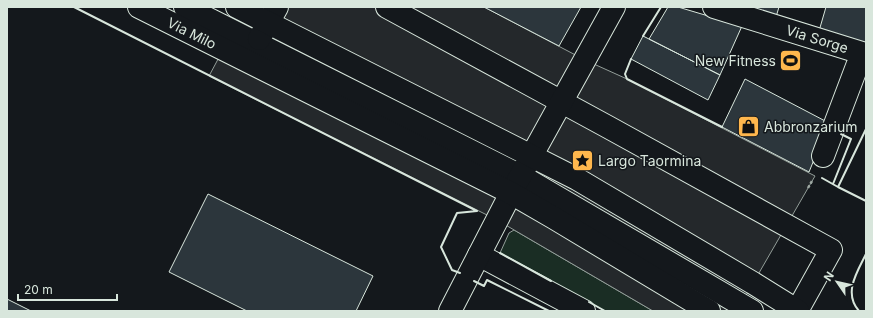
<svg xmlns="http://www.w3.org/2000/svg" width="873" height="318" font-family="Inter,sans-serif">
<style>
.green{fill:#1a2d24;stroke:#939e99}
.parking{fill:#24282b;stroke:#939e99}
.building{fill:#2c363c;stroke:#d8e6dc}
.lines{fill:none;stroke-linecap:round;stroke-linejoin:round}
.minor-casing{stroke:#d8e6dc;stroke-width:24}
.major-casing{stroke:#d8e6dc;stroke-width:24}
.path{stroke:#9da8a2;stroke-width:2.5;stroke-dasharray:3 2;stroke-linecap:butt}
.minor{stroke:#14181c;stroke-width:22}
.major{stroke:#14181c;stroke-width:22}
.wall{stroke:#d8e6dc;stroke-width:2}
.labels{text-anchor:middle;stroke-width:3;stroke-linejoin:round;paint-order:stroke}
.street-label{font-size:14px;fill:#d8e6dc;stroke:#14181c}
.poi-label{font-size:14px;fill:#d8e6dc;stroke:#14181c;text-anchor:start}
</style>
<rect width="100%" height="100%" fill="#14181c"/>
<!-- green -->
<path class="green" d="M514,230L653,311H605L500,253L509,233Z"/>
<!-- parking -->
<path class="parking" d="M246,7H484L585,60L627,79L815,176L737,311H653L497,220L209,76Z"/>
<!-- building -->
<path class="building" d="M484,7H581L559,46Z
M668,7H678L742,26L720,75L649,39Z
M746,7H779L776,17Z
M826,7H866V45L819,31Z
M643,36L720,75L708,100L631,59Z
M745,79L829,123L809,172L722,127Z
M208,194L373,276L356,311H247L169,272Z
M7,299L31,311H7Z"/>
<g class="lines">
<defs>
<g id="minor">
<path d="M185,7L521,176L752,311"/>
<path d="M387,7L608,127L831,250L797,311"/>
<path id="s1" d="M714,7L862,53L823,156"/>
<path d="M259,39L277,7"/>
<path d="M479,255L584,311"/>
<path d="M450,311L511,193L614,7"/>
</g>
<g id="major">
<path id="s2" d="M139,7L511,193L554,218L709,311"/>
<path d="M237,7L577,179L753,283L798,311"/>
</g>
</defs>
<!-- minor casing -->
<use href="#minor" class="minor-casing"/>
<!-- major casing -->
<use href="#major" class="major-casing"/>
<!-- path -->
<path class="path" d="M808,188L812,181"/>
<!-- minor -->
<use href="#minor" class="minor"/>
<!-- major -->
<use href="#major" class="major"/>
<!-- wall -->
<path class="wall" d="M74,7L477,211
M643,36L661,7
M631,59L625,74L627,79L722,127
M822,178L838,187L866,129
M833,184L851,139L841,134
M838,187L866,201
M500,253L551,281
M460,273L452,270L441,247L457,213L477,211
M474,281L484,286L487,280L549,311
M589,302L605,311
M859,311C843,293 857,272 866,254"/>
</g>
<!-- icons -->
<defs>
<symbol id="stadium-square" viewBox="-11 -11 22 22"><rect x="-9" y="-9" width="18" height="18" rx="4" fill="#ffb74d" stroke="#14181c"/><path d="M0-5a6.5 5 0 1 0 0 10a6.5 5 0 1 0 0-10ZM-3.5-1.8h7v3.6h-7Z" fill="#111"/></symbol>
<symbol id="shop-square" viewBox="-11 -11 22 22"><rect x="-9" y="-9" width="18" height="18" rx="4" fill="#ffb74d" stroke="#14181c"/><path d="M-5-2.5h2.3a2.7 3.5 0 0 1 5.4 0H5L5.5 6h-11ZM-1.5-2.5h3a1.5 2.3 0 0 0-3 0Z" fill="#111"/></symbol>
<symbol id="sight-square" viewBox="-11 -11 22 22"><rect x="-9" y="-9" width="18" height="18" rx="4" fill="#ffb74d" stroke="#14181c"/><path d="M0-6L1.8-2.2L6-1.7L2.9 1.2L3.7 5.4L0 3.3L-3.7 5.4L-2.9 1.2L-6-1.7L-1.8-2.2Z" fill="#111"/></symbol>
</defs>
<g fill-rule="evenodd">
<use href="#stadium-square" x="778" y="48" width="25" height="25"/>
<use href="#shop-square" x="736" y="114" width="25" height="25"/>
<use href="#sight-square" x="570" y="148" width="25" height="25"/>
</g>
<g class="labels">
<!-- street labels -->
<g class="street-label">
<text dy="5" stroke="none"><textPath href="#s2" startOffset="59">Via Milo</textPath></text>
<text dy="5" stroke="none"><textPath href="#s1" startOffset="108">Via Sorge</textPath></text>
</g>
<!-- poi labels -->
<g class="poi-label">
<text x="776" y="66" text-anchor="end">New Fitness</text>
<text x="764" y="132">Abbronzarium</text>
<text x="598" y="166">Largo Taormina</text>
</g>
</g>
<!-- border -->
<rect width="873" height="318" fill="none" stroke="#d8e6dc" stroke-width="16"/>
<!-- north arrow -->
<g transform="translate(837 282) rotate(304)" stroke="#14181c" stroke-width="3" paint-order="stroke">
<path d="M0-3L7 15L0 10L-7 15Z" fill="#d8e6dc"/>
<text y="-6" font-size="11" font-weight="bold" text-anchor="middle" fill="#d8e6dc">N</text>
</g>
<!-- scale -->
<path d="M18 294v6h99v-6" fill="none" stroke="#d8e6dc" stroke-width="2"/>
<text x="24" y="294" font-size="12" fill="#d8e6dc" stroke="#14181c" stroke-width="3" paint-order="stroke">20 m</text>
</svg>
